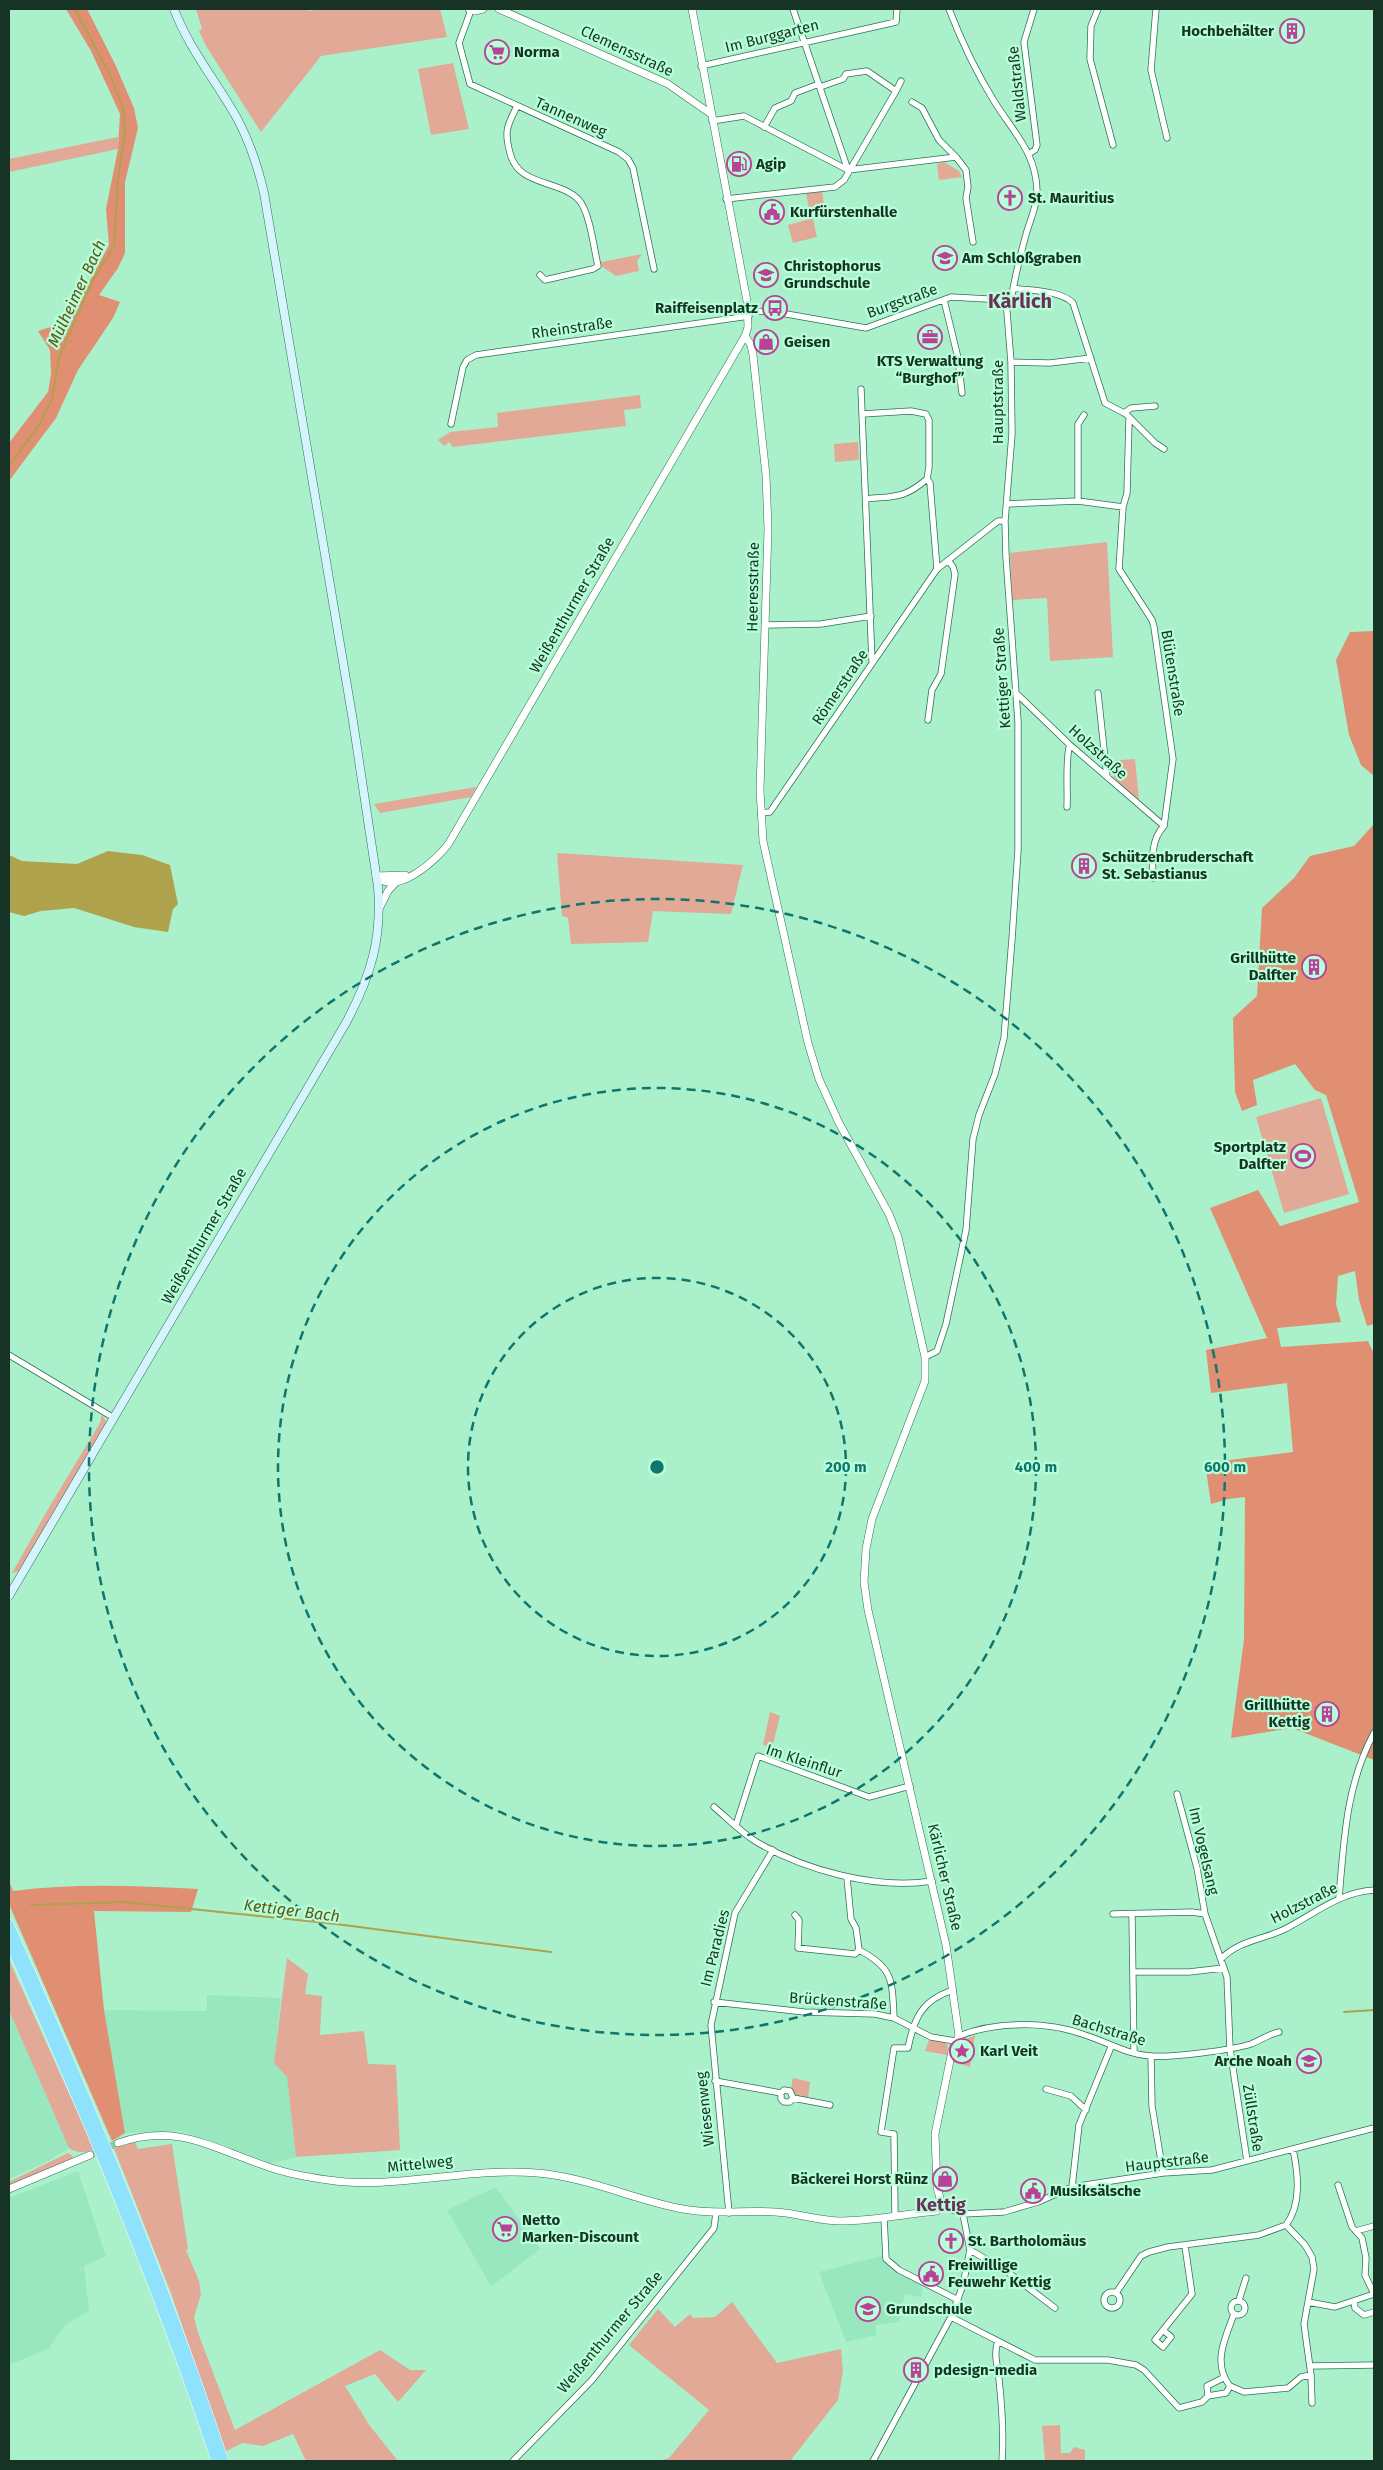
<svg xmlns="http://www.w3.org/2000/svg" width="1383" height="2470" font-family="'Fira Sans',sans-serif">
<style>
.built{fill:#98e7be}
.green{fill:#e1a996}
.forest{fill:#e08f72}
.water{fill:#afa24d}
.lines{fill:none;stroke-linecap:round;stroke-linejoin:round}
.stream{stroke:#afa24d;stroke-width:2}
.tertiary-tunnel{stroke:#8ccbaa;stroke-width:7;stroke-dasharray:7 3.5;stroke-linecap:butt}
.minor-casing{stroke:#2c7352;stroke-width:7}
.tertiary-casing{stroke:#2c7352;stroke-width:8}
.secondary-casing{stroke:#2c7352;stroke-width:9}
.trunk-casing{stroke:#fff;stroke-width:10}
.minor{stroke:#fff;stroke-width:5.5}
.tertiary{stroke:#fff;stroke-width:7}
.secondary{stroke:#d5f4fe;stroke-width:8}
.trunk{stroke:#8ee2fb;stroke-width:9}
.ring{fill:none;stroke:#0f766e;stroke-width:2.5;stroke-dasharray:9 6}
.labels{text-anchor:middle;stroke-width:4.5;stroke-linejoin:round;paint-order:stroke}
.poi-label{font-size:15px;font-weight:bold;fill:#163325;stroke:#b7ffd8;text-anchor:start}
.street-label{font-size:15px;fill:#163325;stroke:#b7ffd8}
.water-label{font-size:16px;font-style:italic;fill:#605718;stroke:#b7ffd8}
.quarter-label{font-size:18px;font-weight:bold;fill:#6c315a;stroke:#b7ffd8}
.district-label{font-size:20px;font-weight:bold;fill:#6c315a;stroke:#b7ffd8}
.centre{fill:#0f766e;stroke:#b7ffd8;stroke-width:2.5}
.ring-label{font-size:15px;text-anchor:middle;font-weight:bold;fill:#0f766e;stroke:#b7ffd8;stroke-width:4.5;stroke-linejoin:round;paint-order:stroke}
</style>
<rect width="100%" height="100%" fill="#aaf1cb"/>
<!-- built -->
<path class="built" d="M207,1995L281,1998L274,2063L287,2076L296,2157L271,2163L183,2131L125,2133L104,2010L207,2011Z
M9,2010L69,2148L50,2160L9,2179Z
M78,2171L106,2256L84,2266L89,2310L64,2326L49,2348L9,2365V2198Z
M496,2187L540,2249L491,2286L447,2210Z
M882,2256L884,2262L896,2272L923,2283L921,2297L905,2294L899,2322L875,2325L877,2335L846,2342L819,2272Z"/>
<!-- green -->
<path class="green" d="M196,9H308L309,11L322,9H440L447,37L321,56L261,132L206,46L199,31L202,29Z
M453,63L469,129L431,135L418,69Z
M118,137V149L9,172V159Z
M944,162L959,171L962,177L939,180L937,164Z
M822,190L826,217L813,219L817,237L793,243L788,225L810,219L809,216H803L802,211L809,210L806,192Z
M642,254L637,261L639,271L616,276L601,266V262Z
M640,395L641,408L624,410L626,426L453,447L449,442L444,446L438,440L450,432L498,427L497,413Z
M858,442L859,460L835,462L834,444Z
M1107,542L1113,657L1050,661L1047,598L1012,600L1010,553Z
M1135,759L1139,800C1123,787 1112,783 1109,761Z
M476,787L471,797L380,813L374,804Z
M557,853L743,865L731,914L653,911L648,942L571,944L568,918L562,916Z
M1321,1098L1349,1194L1284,1213L1256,1117Z
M102,1415L107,1423L20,1571L12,1573L51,1504L100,1423Z
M770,1712L780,1716L772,1748L763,1745Z
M287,1958L308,1974L305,1994L322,1996L320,2035L364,2031L368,2064L396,2065L400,2150L296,2157L287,2077L274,2063Z
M9,1960L94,2149C85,2153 76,2153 69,2148L9,2010Z
M975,2035L970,2067L954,2062L958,2043Z
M929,2040L945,2042L948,2046L947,2055L925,2051Z
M793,2078L810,2082L808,2098L797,2097L791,2088Z
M135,2142L138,2149L172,2144L188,2249L186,2250L199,2281L201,2294L194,2317L198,2333L235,2430L380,2350L410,2370H426L398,2402L375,2374L345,2386L370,2426L398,2461H306L293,2434L263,2446L242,2443L225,2452L171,2293L114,2148Z
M68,2153L73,2156L71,2160L9,2185V2182Z
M732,2302L777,2363L841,2349L843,2371L838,2400L790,2461H659L669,2458L709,2410L629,2345L658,2309L675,2327L690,2314L693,2318L715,2317Z
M1060,2425L1061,2453H1070L1074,2447L1085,2450V2461H1045L1042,2426Z"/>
<!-- forest -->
<path class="forest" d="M66,9H87L115,64L134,108L138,128L125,182V253L118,268L99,295L120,302L113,318L78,370L56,418L9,481V443L48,392L51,374L50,350L38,331L73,320V304L79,301L109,245L106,209L118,149L120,114L91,51Z
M1374,631V776L1361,765L1349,735L1336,660L1350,632Z
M1374,824V1324L1367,1326L1359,1300L1355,1271L1338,1276L1336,1304L1341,1322L1277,1328L1281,1347L1368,1341L1374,1354V1760L1292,1728L1231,1738L1244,1639L1245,1497L1228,1499L1211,1504L1205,1463L1293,1452L1287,1383L1211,1393L1206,1350L1267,1338L1210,1208L1258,1190L1280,1226L1359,1202L1326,1095L1315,1090L1295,1064L1253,1080L1257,1105L1242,1111L1235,1092L1233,1018L1257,996L1262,908L1294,878L1310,856L1354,846Z
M9,1881L13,1891C75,1883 136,1886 198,1889L191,1912L94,1911L104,2010L125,2133L112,2141L9,1904Z"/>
<!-- water -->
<path class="water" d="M108,851L142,855L170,865L178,904L173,909L168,932L134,927L74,908L41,911L24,916L9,912V855L22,861L77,864Z"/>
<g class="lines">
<!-- stream -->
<path class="stream" d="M9,466L39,425L52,399L59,357L93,280L114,246L118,180L125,132L123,109L111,77L75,9
M31,1905L124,1902L336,1924L551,1952
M1344,2012L1374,2010"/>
<!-- tertiary-tunnel -->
<path class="tertiary-tunnel" d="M90,2155L118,2143"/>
<defs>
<path id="minor" d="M793,9L848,170
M949,9C961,40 976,72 994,101C1013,132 1036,152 1037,191C1037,206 1031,218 1027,231C1021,252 1016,273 1012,294L1006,300
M1098,9L1091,26L1090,59L1113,145
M1156,9L1151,70L1167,138
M471,10L459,43L470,84L619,152L628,159L633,168L654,269
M701,66L896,22L897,9
M896,91L901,81
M912,102L922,108L939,140L956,157
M517,106C507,126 504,131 510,153C518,187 559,179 579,200C590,213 594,249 598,266L593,269L545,280L540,275
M712,121L744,116L848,170L956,157L966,170L968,187L966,198L973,242
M764,127L775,108L791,101L795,93L819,84
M1030,153L1035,150L1037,145L1024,42L1034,9
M726,199L835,187L844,180L896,91L867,71L846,74L843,79L820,87
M1013,288C1031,291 1060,290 1073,303L1105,403L1126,414L1155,443L1164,449
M944,300L958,358L962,393
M748,311L775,312L866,328L951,297L1006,300
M1011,362L1050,363L1091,358
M861,389L872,661
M1124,413L1131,408L1155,406
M862,414L911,411L926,414L929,420V467L927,479L930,483L937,569
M1129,420L1127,493L1123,507L1119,569L1152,620L1154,627L1173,759L1164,826C1151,839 1152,860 1153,878
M451,424L463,367L467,360L476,355L749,316
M866,499C894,496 904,499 927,479
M1078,501V424L1084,415
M1007,504L1078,501L1123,507
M766,625L821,624L871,616
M1098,693L1107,777
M1017,694L1070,745L1164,826
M928,720L932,690L941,674L955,574L953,567L948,560
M1067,807C1068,792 1065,756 1070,745
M761,813L770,812L937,569L998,521H1005
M9,1355L114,1418
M925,1357L937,1351L946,1324L966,1230L973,1139L979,1115L995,1074L1004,1038L1012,939L1018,850V721L1006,557L1005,521L1012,434L1011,362L1006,300
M1177,1794L1197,1868L1205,1914L1227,1977L1230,2049L1247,2161
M714,1807C727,1818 741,1832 755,1841C803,1870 877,1890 932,1881
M736,1825L758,1756L869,1797L910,1786
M1339,1898C1344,1840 1346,1785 1374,1733
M1113,1914L1192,1912L1205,1914
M1132,1914L1134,2053
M795,1915L799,1920L798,1948L855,1954L859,1950L856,1928L851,1919L847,1878
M859,1950C894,1968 892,1981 894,2018
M1221,1959C1238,1941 1261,1940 1283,1930C1313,1915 1339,1892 1374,1890
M1133,1972H1189L1224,1968
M714,2002L804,2012L875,2014L894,2018L931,2037L955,2041
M959,2036C996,2021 1047,2021 1085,2035C1107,2042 1126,2054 1150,2056C1169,2058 1233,2050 1251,2044C1261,2040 1269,2034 1279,2032
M1151,2056L1152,2106L1163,2173
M715,2081L781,2093
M1046,2089L1071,2096L1086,2110
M793,2098L790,2091L784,2090L781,2093V2099L784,2102H790L793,2098L830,2105
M1293,2149C1298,2173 1302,2204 1286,2225L1305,2245L1312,2257L1314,2269L1304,2324L1311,2375L1312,2403
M1338,2185L1352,2227L1362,2238L1366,2258L1365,2275L1374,2294
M1072,2187L1079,2125L1111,2047
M942,2206L963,2214L1004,2212L1038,2202L1072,2187L1163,2173L1212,2170L1374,2128
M729,2213L711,2025L735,1913L773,1850
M895,2216L894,2134L881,2132L894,2048H908C914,2018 922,2000 953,1990
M884,2218L886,2259L899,2270L958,2300
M1356,2231L1374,2226
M970,2250L1005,2270L1055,2308
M1104 2300a8 8 0 1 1 16 0a8 8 0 1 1-16 0Z
M1116,2293L1141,2256L1149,2252L1168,2247L1259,2235L1286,2225
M1239,2300L1246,2278
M1231 2308a7 7 0 1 1 14 0a7 7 0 1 1-14 0Z
M1354,2301L1355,2308L1364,2315L1374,2312
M1308,2302L1335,2307L1374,2294
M951,2317L1035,2360H1108L1136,2365L1144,2370L1179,2408L1202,2402L1208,2396L1226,2393L1230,2386L1244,2392L1288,2388L1301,2377L1311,2375
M1163,2330L1192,2294L1185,2246
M1163,2330L1171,2337L1163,2347L1155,2340Z
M998,2341C993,2355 998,2366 999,2379C1002,2407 1004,2434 1002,2461
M1310,2366L1374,2365
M1230,2386C1212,2364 1225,2338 1234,2314
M1208,2396L1207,2386L1223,2378
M513,2461L592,2380L714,2228L716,2213
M873,2461L951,2317L963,2285L970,2250L963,2214"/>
<path id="tertiary" d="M469,9L475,11L483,9
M499,9L668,84L711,114
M376,876C396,897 437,860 449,843L745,336L748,327L747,301L692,9
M376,876L405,875
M380,907L388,891L397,881
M118,2143C176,2123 210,2147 263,2165C284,2173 306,2177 328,2180C397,2190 466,2167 537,2173C587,2177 634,2200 683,2209C714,2215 744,2210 775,2212C797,2213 819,2221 841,2221C874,2221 905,2214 937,2211L942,2206L937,2187L935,2134L952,2051L959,2036L946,1945L868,1610L864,1582L866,1549L872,1519L925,1381V1357L898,1237L889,1214L839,1123L819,1079L808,1043L763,841L760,790L768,529L766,475L753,355L751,345L745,336
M9,2189L90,2155"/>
<path id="secondary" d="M9,1596L347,1021C371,975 382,939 378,887L353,721L264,193C258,167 250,143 238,120C217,82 189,49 174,9"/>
<path id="trunk" d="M9,1924C89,2100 163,2277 224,2461
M9,1942C85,2113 157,2284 216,2461"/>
</defs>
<!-- minor casing -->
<use href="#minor" class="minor-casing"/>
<!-- tertiary casing -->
<use href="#tertiary" class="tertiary-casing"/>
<!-- secondary casing -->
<use href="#secondary" class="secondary-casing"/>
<!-- trunk casing -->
<use href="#trunk" class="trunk-casing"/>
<!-- minor -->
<use href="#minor" class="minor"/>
<!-- tertiary -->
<use href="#tertiary" class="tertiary"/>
<!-- secondary -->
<use href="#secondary" class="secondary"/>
<!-- trunk -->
<use href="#trunk" class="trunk"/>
</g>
<!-- distance rings -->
<g class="ring">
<circle cx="657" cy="1467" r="189"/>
<circle cx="657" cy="1467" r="379"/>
<circle cx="657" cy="1467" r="568"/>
</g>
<!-- icons -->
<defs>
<symbol id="building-ring" viewBox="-11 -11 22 22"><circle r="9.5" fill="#b7ffd8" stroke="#b94298" stroke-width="1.5"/><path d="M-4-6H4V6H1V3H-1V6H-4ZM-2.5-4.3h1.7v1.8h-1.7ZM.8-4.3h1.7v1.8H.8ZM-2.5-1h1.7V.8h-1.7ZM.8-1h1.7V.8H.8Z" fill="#b94298"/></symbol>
<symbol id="supermarket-ring" viewBox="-11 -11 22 22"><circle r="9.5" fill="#b7ffd8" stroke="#b94298" stroke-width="1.5"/><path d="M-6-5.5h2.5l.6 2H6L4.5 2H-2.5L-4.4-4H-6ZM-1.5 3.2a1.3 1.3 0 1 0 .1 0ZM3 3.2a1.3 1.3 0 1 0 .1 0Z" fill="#b94298"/></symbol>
<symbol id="fuel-ring" viewBox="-11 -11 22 22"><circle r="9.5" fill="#b7ffd8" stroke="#b94298" stroke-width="1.5"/><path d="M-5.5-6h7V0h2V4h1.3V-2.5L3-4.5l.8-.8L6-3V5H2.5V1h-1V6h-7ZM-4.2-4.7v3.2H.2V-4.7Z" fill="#b94298"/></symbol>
<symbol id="church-ring" viewBox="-11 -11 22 22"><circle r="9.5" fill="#b7ffd8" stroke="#b94298" stroke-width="1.5"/><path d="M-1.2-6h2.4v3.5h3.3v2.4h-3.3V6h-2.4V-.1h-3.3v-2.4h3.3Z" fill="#b94298"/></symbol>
<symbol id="civic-ring" viewBox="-11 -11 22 22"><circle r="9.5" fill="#b7ffd8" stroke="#b94298" stroke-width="1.5"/><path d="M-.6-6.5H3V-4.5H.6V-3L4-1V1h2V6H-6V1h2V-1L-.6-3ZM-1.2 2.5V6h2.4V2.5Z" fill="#b94298"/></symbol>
<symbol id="school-ring" viewBox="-11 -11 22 22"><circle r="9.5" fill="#b7ffd8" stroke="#b94298" stroke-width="1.5"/><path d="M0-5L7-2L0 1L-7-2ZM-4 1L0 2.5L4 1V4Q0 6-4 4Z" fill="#b94298"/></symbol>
<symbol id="bus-ring" viewBox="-11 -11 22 22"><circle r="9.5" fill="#b7ffd8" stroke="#b94298" stroke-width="1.5"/><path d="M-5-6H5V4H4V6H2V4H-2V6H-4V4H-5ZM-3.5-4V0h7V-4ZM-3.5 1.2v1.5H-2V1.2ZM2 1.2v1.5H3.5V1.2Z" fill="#b94298"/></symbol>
<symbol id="office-ring" viewBox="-11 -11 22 22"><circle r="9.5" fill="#b7ffd8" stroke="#b94298" stroke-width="1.5"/><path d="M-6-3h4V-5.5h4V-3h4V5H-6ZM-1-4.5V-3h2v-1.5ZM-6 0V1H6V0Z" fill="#b94298"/></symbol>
<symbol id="shop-ring" viewBox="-11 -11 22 22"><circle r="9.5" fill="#b7ffd8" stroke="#b94298" stroke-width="1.5"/><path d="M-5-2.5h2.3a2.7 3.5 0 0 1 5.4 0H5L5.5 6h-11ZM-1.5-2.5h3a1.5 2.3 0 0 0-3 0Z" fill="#b94298"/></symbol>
<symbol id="stadium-ring" viewBox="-11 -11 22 22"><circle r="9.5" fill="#b7ffd8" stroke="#b94298" stroke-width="1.5"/><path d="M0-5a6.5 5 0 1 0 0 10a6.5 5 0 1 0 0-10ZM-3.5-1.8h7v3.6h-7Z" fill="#b94298"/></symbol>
<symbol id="sight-ring" viewBox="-11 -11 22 22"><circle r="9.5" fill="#b7ffd8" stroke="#b94298" stroke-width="1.5"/><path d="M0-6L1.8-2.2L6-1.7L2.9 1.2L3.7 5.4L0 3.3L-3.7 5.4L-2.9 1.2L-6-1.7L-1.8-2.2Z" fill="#b94298"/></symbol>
</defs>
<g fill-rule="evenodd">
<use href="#building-ring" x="1278" y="17" width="28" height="28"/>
<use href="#supermarket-ring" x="483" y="38" width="28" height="28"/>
<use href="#fuel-ring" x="725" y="150" width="28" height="28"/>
<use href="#church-ring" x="996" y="184" width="28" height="28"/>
<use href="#civic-ring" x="758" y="198" width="28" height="28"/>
<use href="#school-ring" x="931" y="244" width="28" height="28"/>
<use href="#school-ring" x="752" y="261" width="28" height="28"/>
<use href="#bus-ring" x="761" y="294" width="28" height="28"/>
<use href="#office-ring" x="916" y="323" width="28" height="28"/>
<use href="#shop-ring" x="752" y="328" width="28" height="28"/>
<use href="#building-ring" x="1070" y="852" width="28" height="28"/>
<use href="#building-ring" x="1300" y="953" width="28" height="28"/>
<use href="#stadium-ring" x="1289" y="1142" width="28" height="28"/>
<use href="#building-ring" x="1313" y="1700" width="28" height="28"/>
<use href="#sight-ring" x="948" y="2037" width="28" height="28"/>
<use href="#school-ring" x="1295" y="2047" width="28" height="28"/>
<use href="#shop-ring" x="931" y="2165" width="28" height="28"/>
<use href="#civic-ring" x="1019" y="2177" width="28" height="28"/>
<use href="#supermarket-ring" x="491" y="2215" width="28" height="28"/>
<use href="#church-ring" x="937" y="2227" width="28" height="28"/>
<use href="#civic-ring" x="917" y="2260" width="28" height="28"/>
<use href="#school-ring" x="854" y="2295" width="28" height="28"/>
<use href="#building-ring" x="902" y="2356" width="28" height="28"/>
</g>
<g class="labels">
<!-- poi labels -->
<g class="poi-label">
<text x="1274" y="36" text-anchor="end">Hochbehälter</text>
<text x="514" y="57">Norma</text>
<text x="756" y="169">Agip</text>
<text x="1028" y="203">St. Mauritius</text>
<text x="790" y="217">Kurfürstenhalle</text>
<text x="962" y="263">Am Schloßgraben</text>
<text x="784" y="271">Christophorus<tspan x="784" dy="17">Grundschule</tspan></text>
<text x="758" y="313" text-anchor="end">Raiffeisenplatz</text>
<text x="784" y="347">Geisen</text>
<text x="930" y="366" text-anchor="middle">KTS Verwaltung<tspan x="930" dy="17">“Burghof”</tspan></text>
<text x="1102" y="862">Schützenbruderschaft<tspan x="1102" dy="17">St. Sebastianus</tspan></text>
<text x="1296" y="963" text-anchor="end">Grillhütte<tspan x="1296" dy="17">Dalfter</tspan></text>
<text x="1286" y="1152" text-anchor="end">Sportplatz<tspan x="1286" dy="17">Dalfter</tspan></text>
<text x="1310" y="1710" text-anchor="end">Grillhütte<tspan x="1310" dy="17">Kettig</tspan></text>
<text x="980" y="2056">Karl Veit</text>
<text x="1292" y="2066" text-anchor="end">Arche Noah</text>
<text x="928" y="2184" text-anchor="end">Bäckerei Horst Rünz</text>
<text x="1050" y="2196">Musiksälsche</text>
<text x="522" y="2225">Netto<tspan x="522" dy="17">Marken-Discount</tspan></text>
<text x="968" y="2246">St. Bartholomäus</text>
<text x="948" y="2270">Freiwillige<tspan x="948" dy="17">Feuwehr Kettig</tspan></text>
<text x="886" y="2314">Grundschule</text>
<text x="934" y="2375">pdesign-media</text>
</g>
<!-- street labels -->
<g class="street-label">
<text transform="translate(772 36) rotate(-14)" y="5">Im Burggarten</text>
<text transform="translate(627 51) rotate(25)" y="5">Clemensstraße</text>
<text transform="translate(1017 84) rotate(-96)" y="5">Waldstraße</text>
<text transform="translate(571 117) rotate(24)" y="5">Tannenweg</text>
<text transform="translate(902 301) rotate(-20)" y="5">Burgstraße</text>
<text transform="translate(572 328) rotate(-8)" y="5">Rheinstraße</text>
<text transform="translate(998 402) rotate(-90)" y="5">Hauptstraße</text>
<text transform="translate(753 587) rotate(-89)" y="5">Heeresstraße</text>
<text transform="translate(572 605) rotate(-60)" y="5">Weißenthurmer Straße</text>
<text transform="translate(1173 673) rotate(81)" y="5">Blütenstraße</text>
<text transform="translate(1002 678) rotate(-94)" y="5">Kettiger Straße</text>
<text transform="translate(840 687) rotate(-56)" y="5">Römerstraße</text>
<text transform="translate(1098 752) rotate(42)" y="5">Holzstraße</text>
<text transform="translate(204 1236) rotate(-60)" y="5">Weißenthurmer Straße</text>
<text transform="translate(804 1761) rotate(18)" y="5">Im Kleinflur</text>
<text transform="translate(1204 1851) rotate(77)" y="5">Im Vogelsang</text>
<text transform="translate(945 1877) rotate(77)" y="5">Kärlicher Straße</text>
<text transform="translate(1304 1903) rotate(-27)" y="5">Holzstraße</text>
<text transform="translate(715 1948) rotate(-76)" y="5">Im Paradies</text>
<text transform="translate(838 2001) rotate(4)" y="5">Brückenstraße</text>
<text transform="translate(1109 2030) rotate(17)" y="5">Bachstraße</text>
<text transform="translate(705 2109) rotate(-96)" y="5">Wiesenweg</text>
<text transform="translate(1253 2118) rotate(81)" y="5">Züllstraße</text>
<text transform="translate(1167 2162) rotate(-7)" y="5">Hauptstraße</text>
<text transform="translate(420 2164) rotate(-6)" y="5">Mittelweg</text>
<text transform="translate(610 2332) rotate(-50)" y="5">Weißenthurmer Straße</text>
</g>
<!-- water labels -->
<g class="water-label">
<text transform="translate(76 293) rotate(-65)" y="6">Mülheimer Bach</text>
<text transform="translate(292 1910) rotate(7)" y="6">Kettiger Bach</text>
</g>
<!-- quarter labels -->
<g class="quarter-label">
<text x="941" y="2211">Kettig</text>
</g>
<!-- district labels -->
<g class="district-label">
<text x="1020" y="308">Kärlich</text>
</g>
</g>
<circle cx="657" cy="1467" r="8" class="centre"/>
<g class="ring-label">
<text x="846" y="1472">200 m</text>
<text x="1036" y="1472">400 m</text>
<text x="1225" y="1472">600 m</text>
</g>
<!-- border -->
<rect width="1383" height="2470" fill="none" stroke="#163325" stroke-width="20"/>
</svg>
